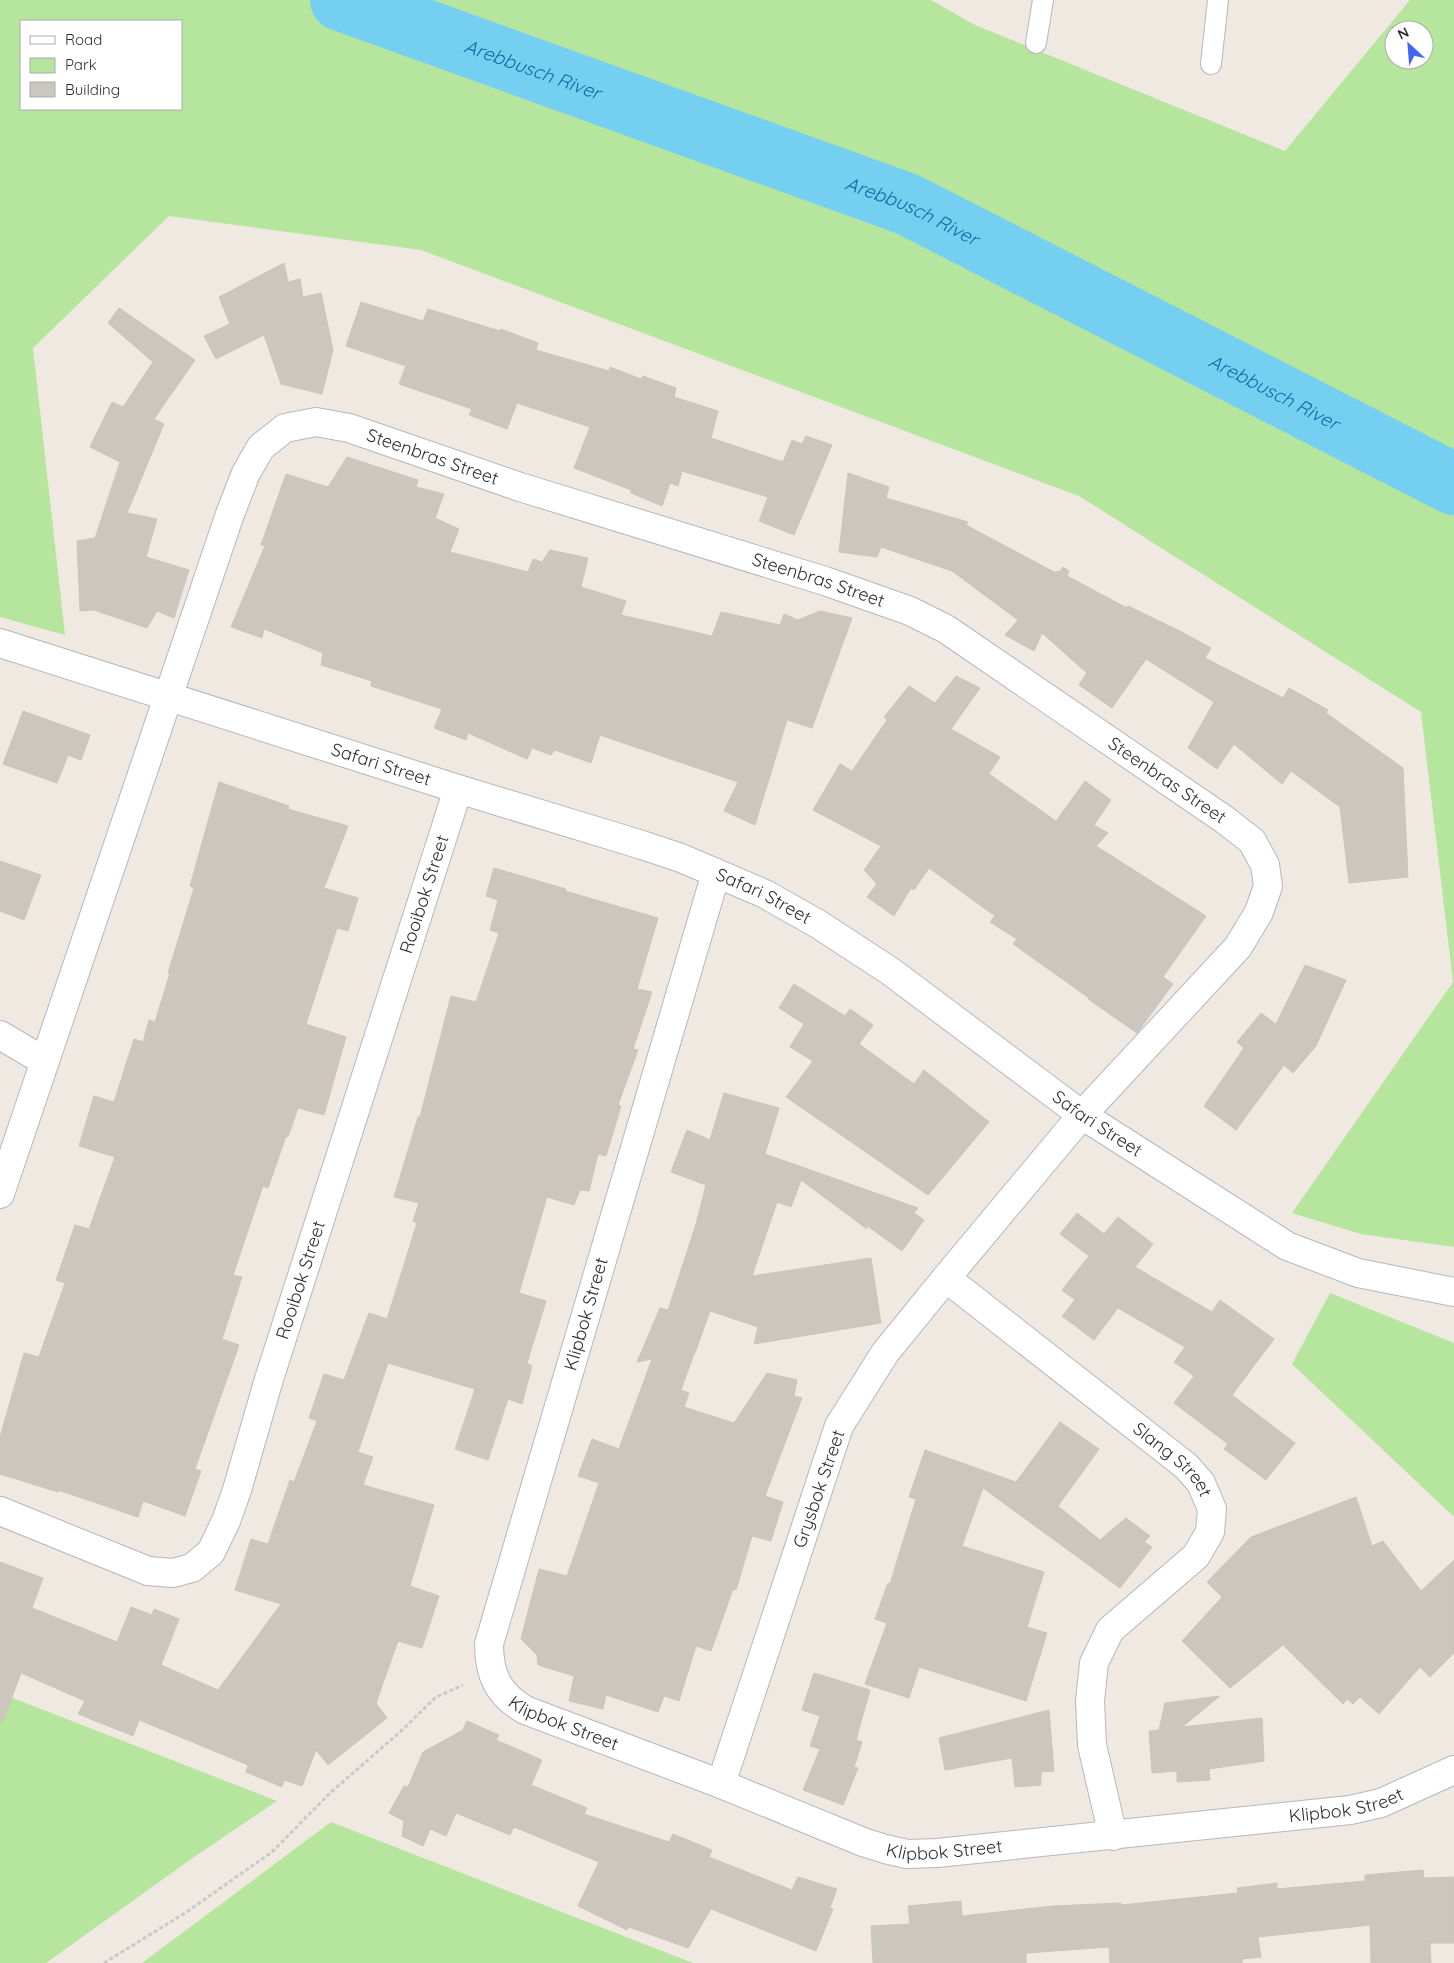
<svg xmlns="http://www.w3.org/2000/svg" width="1454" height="1963" font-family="Quicksand,sans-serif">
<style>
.green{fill:#b6e59e;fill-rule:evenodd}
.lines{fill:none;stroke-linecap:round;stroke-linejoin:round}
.river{stroke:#75cff0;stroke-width:62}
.building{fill:#cbc7bf;stroke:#cbc5ba}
.lane-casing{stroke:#b4b7c1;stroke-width:22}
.street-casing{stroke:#b4b7c1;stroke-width:30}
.path{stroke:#c9c9c9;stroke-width:3;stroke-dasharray:4 2.5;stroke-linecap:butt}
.lane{stroke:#fff;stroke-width:20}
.street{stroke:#fff;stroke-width:28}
.labels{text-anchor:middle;stroke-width:4;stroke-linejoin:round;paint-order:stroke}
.street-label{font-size:18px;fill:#2e2e2e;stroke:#fff}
.water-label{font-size:19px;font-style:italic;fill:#0d6fa3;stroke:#fff}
</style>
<rect width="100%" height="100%" fill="#efe9e1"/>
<!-- green -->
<path class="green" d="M0,0H334L908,207L1454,487V1247L1361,1234L1292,1213L1453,982L1421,712L1079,496L421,250L169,216L33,348L65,635L0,617ZM21,21H181V109H21Z
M341,0H931L975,25L1285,151L1410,0H1454V484L907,204ZM1394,30H1424V60H1394Z
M1330,1293L1454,1343V1517L1292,1364Z
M0,1693L277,1801L194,1857L46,1963H0Z
M331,1822L693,1963H142Z"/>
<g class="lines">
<!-- river -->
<path class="river" id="s1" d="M341,0L907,204L1454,484"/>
</g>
<!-- building -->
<path class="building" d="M284,263L288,282L300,279L303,297L321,293L333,350L322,394L281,384L264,335L216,359L204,336L230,324L219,297Z
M361,302L423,321L428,309L500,331L501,329L538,343L536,350L609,371L610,367L641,379L643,376L676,388L674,397L718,411L711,438L783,462L792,440L802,444L806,436L832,445L794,535L759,521L768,497L682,471L678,486L670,483L662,506L631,493V490L574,468L590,427L517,403L507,429L469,415L472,409L399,384L406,366L346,346Z
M119,308L195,360L154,419L164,424L127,513L157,519L146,557L189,570L174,618L157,611L147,628L94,610L80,611L77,541L95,538L120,462L90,447L112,402L123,407L153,362L108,323Z
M347,457L418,480L416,487L444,494L435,518L459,529L450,552L528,572L533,559L542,562L550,550L588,558L581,587L626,601L621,615L712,636L721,612L780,625L784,614L798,620L820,611L852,618L812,728L787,720L755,825L724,811L738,782L600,735L591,763L555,750L551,755L532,748L527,759L468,733L466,740L434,728L442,709L371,686L372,681L321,665L323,653L264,629L262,638L231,627L265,546L261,545L286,474L328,487Z
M848,473L889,487L886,498L968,522L966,525L1056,573L1057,571L1059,572L1063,567L1069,571L1067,576L1127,608L1128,606L1180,631L1211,648L1205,658L1283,698L1289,688L1328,710L1326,713L1403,768L1408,877L1349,883L1340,807L1291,771L1282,784L1234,744L1217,769L1188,748L1214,702L1146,659L1112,708L1079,685L1087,673L1042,633L1034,651L1005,635L1018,620L952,571L881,547L877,557L839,552Z
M956,676L980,688L951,729L1000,757L989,774L1056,821L1085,781L1111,800L1094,825L1108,833L1096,846L1206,916L1163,977L1173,984L1137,1033L1088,999L1089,998L1013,944L1017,939L990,922L995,916L929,868L914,890L911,888L894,916L867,897L877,884L864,870L881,846L813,810L840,764L852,771L887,720L884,717L909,686L935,703Z
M23,711L90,735L81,760L68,755L57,783L3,764Z
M219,782L289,806L288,809L348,826L324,888L358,898L348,931L337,928L306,1024L346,1037L324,1115L298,1108L288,1137L286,1136L268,1188L263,1186L233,1275L242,1277L222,1339L239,1345L195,1469L201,1471L185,1516L143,1501L138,1517L58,1490V1492L0,1474V1437L24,1353L39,1357L65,1283L56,1280L75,1225L89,1229L115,1157L79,1146L94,1096L114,1102L134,1039L143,1042L149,1020L155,1022L170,973H168L194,888L190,886Z
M0,861L41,875L24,920L0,911Z
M494,868L566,889L565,891L658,918L637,989L652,992L633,1049L638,1050L618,1105L621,1106L606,1156L598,1154L589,1191L580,1190L574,1205L547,1197L519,1293L546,1301L527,1363L532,1366L522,1404L508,1399L488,1460L455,1449L475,1389L388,1363L358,1452L373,1457L363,1485L434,1505L410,1586L439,1596L422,1648L398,1641L376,1703L387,1718L328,1765L316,1750L302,1786L284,1780L282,1787L246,1772L248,1765L139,1720L133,1736L78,1714L85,1701L21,1673L3,1721H0V1562L43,1578L32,1608L117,1642L131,1607L152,1615L154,1609L179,1619L161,1665L218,1690L281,1604L235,1590L251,1539L268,1544L290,1480L294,1482L317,1421L309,1418L324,1374L344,1380L369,1313L387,1319L417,1223L413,1221L419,1203L394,1197L418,1117H420L451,996L476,1002L499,933L490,930L498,900L486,896Z
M1305,965L1346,980L1316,1046L1293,1073L1284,1065L1236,1130L1204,1106L1244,1048L1237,1042L1261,1013L1276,1024Z
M794,984L845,1016L850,1009L873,1025L859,1044L914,1084L924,1070L989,1122L928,1195L786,1097L813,1061L790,1047L804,1024L779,1008Z
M724,1093L779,1108L765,1154L918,1208L914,1213L924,1220L902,1251L866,1225L867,1229L801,1180L791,1207L777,1202L752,1276L871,1258L881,1323L754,1344L758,1327L710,1311L695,1353H690L694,1354L681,1390L689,1393L684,1407L734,1423L767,1373L797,1380L794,1396L802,1398L765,1496L783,1502L771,1541L752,1536L736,1590L733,1589L711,1651L696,1646L679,1701L664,1696L658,1712L606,1695L603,1709L569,1701L574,1676L538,1665L537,1655L521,1639L539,1569L567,1576L599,1483L578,1476L592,1439L619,1449L652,1359L637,1362L660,1308L668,1310L696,1224L706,1185L671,1172L687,1130L710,1140Z
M1077,1213L1104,1234L1118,1217L1153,1244L1135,1267L1212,1312L1220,1300L1274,1339L1232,1395L1295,1443L1266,1480L1224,1449L1228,1444L1174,1403L1194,1376L1174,1362L1185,1347L1118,1308L1094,1340L1062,1316L1075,1300L1062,1290L1089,1256L1060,1234Z
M1060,1422L1099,1449L1058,1506L1100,1540L1126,1518L1150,1536L1144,1542L1152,1547L1120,1588L983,1488L962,1546L1044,1572L1027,1627L1047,1633L1026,1701L919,1667L909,1698L865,1684L887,1623L875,1619L888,1583L890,1584L916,1499L909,1497L925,1450L1016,1482Z
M1356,1497L1372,1546L1383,1541L1421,1591L1454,1560V1653L1430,1677L1420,1667L1379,1714L1360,1697L1353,1704L1347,1699L1343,1704L1283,1645L1230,1688L1182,1641L1222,1597L1207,1582L1251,1537Z
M814,1673L870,1690L856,1740L862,1742L854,1767L858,1768L843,1805L803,1790L820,1749L810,1746L820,1716L802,1710Z
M1220,1696L1182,1727L1262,1718L1264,1761L1209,1769L1210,1780L1177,1782V1771L1152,1773L1149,1731L1159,1730L1165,1703Z
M1049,1710L1054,1771L1041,1772V1785L1015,1787L1012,1758L945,1770L939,1738Z
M467,1721L499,1735L496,1740L542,1760L531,1785L587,1808L584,1814L669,1842L673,1834L712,1850L709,1857L792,1890L798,1877L837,1889L830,1908L833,1909L816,1951L711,1909L688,1948L629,1927L627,1930L578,1906L599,1862L514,1827L510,1835L456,1813L446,1836L430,1829L423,1846L402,1836L404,1821L389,1813L404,1786L408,1787L423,1752L463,1730Z
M1423,1870L1424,1878L1454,1877V1943H1430L1431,1963H1371L1370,1925L1258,1937L1261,1957L1242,1959V1963H1110L1109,1947L1026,1953V1963H873L871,1926L910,1924L908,1906L961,1901L962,1916L1053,1906L1121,1903V1905L1238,1893L1237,1888L1277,1883V1889L1365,1881V1875Z"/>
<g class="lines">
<defs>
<path id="lane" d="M1036,43L1043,0
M1211,64L1218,0"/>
<g id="street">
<path id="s2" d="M0,643L458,789L642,845L681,858L765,894L818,924L890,971L1082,1115L1287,1246L1358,1273L1454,1292"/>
<path id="s3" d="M716,873L489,1644C489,1675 498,1694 525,1710L721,1784L863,1842L885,1849L907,1854L937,1853L1350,1810L1381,1803L1454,1770"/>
<path d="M0,1035L44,1061"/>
<path id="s4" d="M0,1194L230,514L246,473L261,447L285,428L316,422L349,428L520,487L825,581L910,611L946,629L1225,820L1252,841L1265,865L1268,886L1259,912L1238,947L1082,1115L946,1278L885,1353L839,1426L721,1784"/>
<path id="s5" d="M946,1278L1186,1466L1201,1483L1212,1509L1210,1532L1196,1556L1110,1630L1094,1663L1090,1701L1092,1745L1113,1836"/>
<path id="s6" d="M0,1511L148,1571L173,1573L192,1568L211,1552L226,1521L237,1490L269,1379L458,789"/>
</g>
</defs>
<!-- lane casing -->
<use href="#lane" class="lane-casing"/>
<!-- street casing -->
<use href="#street" class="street-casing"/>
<!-- path -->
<path class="path" d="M104,1963L185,1913L272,1852L330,1793L400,1732L436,1697L463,1685"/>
<!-- lane -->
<use href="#lane" class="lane"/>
<!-- street -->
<use href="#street" class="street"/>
</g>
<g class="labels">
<!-- street labels -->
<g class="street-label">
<text dy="6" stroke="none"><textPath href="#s4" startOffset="976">Steenbras Street</textPath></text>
<text dy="6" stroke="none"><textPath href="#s4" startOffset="1381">Steenbras Street</textPath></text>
<text dy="6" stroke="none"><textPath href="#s2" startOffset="400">Safari Street</textPath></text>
<text dy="6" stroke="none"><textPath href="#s4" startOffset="1786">Steenbras Street</textPath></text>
<text dy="6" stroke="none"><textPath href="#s6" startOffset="921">Rooibok Street</textPath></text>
<text dy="6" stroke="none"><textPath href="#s2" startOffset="805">Safari Street</textPath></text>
<text dy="6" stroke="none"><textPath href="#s2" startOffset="1210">Safari Street</textPath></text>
<text dy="6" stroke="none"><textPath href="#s6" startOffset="516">Rooibok Street</textPath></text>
<text transform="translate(586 1314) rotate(-74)" y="6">Klipbok Street</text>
<text dy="6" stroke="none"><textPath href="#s5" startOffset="291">Slang Street</textPath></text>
<text transform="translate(819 1489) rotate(-71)" y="6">Grysbok Street</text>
<text dy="6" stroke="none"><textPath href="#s3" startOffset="924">Klipbok Street</textPath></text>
<text dy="6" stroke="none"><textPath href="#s3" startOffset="1734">Klipbok Street</textPath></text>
<text dy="6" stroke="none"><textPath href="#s3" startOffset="1329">Klipbok Street</textPath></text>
</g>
<!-- water labels -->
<g class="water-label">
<text dy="7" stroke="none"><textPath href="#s1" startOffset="204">Arebbusch River</textPath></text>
<text dy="7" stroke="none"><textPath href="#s1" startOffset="609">Arebbusch River</textPath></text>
<text dy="7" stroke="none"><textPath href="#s1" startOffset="1014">Arebbusch River</textPath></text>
</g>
</g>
<!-- legend -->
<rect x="20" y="20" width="162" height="90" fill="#ffffff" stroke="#ababab"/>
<rect x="30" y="36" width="25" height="8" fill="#ffffff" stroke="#ababab"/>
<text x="65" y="45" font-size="15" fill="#2e2e2e">Road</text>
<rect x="30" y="58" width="25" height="15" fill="#b6e59e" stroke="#ababab"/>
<text x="65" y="70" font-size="15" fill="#2e2e2e">Park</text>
<rect x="30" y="82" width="25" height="15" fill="#cbc7bf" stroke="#ababab"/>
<text x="65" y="95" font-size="15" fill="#2e2e2e">Building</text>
<!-- north arrow -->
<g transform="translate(1409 45) rotate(334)"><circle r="24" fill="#ffffff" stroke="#ababab"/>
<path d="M0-4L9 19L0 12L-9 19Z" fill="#4264fb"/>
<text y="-8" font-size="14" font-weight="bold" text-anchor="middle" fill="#2e2e2e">N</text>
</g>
</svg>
